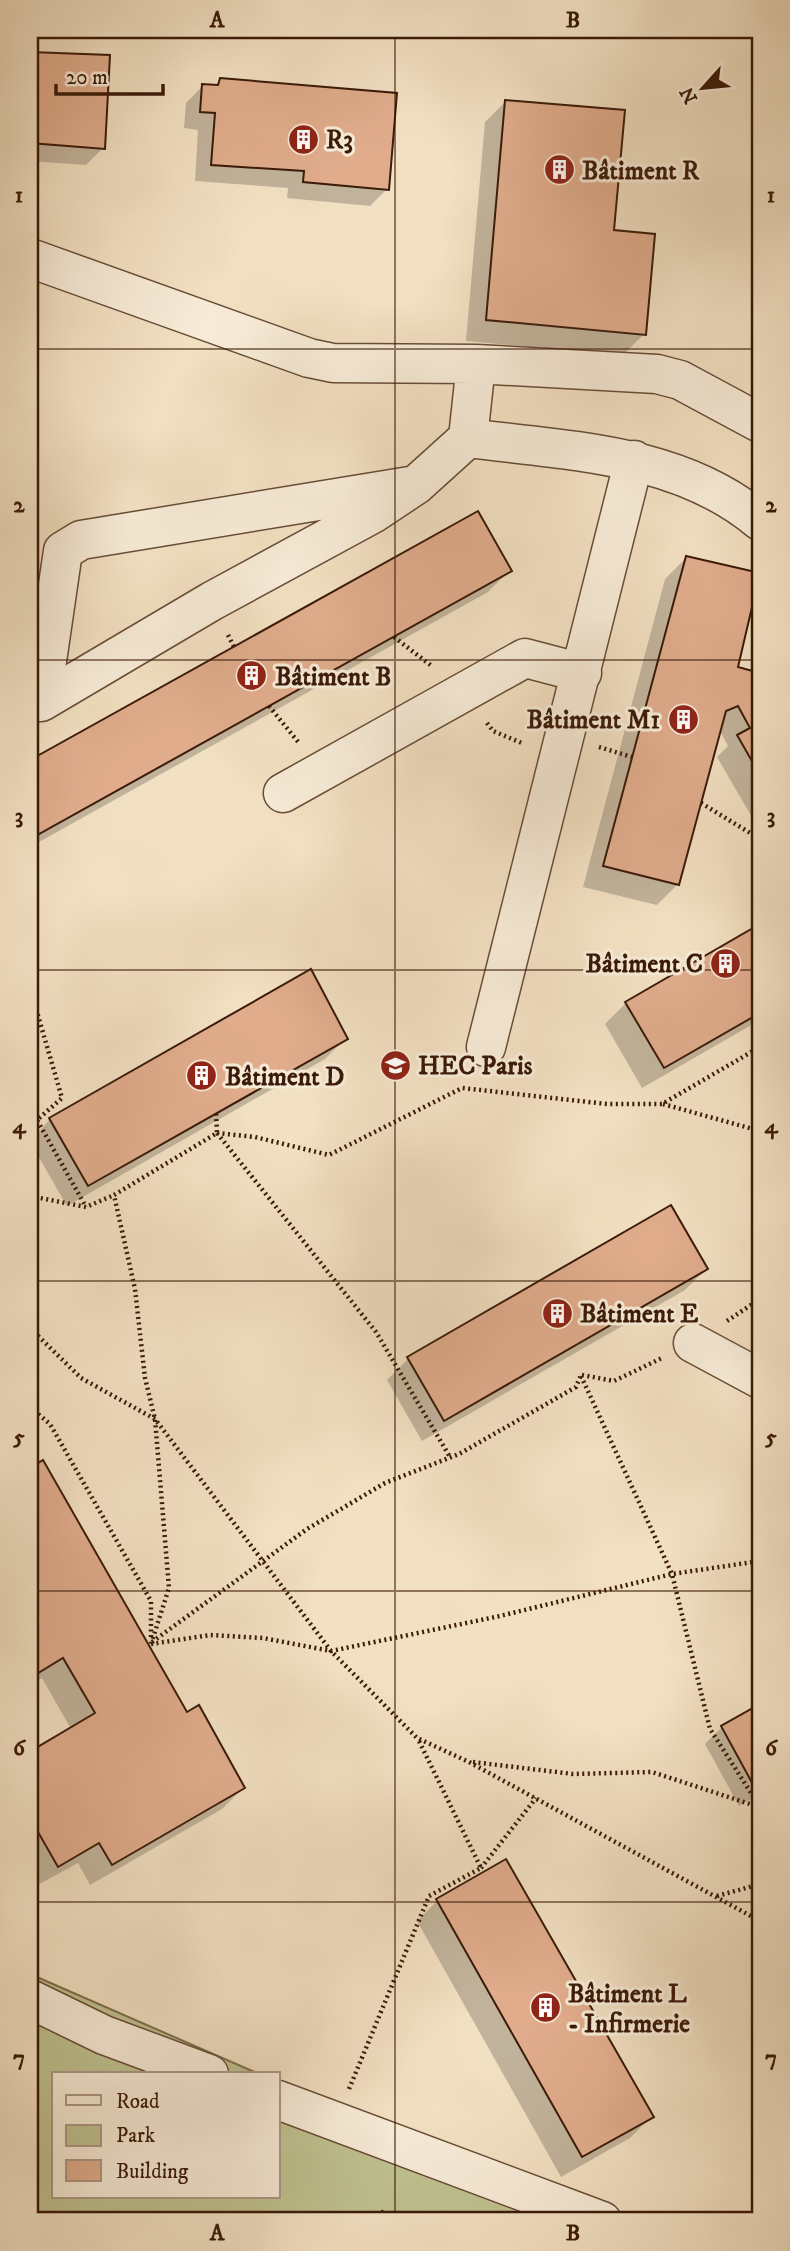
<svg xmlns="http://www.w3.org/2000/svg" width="790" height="2251" font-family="'IM FELL DW Pica',serif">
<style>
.green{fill:#bfc190;stroke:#7c6e4c;stroke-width:2}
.shadow{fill:#0003}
.building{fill:#e0ac8c;stroke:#3a1a08;stroke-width:2}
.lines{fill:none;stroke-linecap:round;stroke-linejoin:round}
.minor-casing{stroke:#684c36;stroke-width:41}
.path{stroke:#3a1a08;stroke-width:4.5;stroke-dasharray:2 3.5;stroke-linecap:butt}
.minor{stroke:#f7ebd7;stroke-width:38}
.grid{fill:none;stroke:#3a1a08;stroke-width:2;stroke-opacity:0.55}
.labels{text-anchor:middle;stroke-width:6;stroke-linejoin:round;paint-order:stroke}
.poi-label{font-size:26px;font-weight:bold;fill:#3a1a08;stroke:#f7ebd7;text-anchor:start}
.neatline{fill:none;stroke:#3a1a08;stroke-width:2.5}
.grid-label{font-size:23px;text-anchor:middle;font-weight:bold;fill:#3a1a08}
</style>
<rect width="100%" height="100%" fill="#f2e0c2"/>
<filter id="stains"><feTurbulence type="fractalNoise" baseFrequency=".00286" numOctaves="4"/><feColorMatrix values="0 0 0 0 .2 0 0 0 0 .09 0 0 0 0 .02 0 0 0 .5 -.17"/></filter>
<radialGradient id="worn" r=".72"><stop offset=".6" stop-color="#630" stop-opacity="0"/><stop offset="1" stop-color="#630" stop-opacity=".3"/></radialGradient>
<!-- green -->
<path class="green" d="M30,1974L259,2074H54V2197H278V2083L580,2221H30Z"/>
<!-- shadow -->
<path class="shadow" d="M30,53L108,56L103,148L86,165L30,161Z
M221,80L387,189L370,206L287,198L288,188L195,181L198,130L184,128L186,103L203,86L215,87Z
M506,101L613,231L644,334L623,355L466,341L485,122Z
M477,513L509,571L488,592L30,847V762Z
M686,558L760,574L736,668L760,675V831L717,757L728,746L719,729L678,884L657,905L583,887L665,579Z
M760,926V1020L642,1088L605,1024L626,1003Z
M346,1038L325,1059L67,1206L30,1142L50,1119Z
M670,1207L706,1269L685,1290L422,1441L387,1380L408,1359Z
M43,1463L187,1714L243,1788L222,1809L90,1885L78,1863L36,1886L30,1875V1746L33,1751L71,1729L42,1678L30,1685V1470Z
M760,1706V1794L739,1806L705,1744L722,1727Z
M438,1900L651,2117L630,2138L561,2177L417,1921Z"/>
<!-- building -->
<path class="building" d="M30,52L110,55L105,149L30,143Z
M220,78L397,93L389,190L303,182L304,171L211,165L215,113L200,112L202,84L218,85Z
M505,100L625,110L614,230L655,234L646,335L486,320Z
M478,511L512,571L30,839V760Z
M686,556L760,573L738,667L760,673V775L737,735L750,728L738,706L726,711L679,885L603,866Z
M760,924V1013L664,1068L625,1002Z
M311,969L348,1039L88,1186L49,1118Z
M671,1205L708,1269L444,1421L407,1357Z
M43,1460L187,1712L199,1705L245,1788L112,1865L99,1843L58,1867L30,1818V1742L34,1749L95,1713L63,1658L30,1678V1468Z
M760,1704V1788L756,1790L721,1726Z
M506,1859L654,2117L582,2157L436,1899Z
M382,2211L404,2221H377Z"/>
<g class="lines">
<defs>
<path id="minor" d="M30,258L309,358L333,363L476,364L468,438C569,451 679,453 760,521
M476,364L657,374L680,380L760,423
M416,485L81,540L63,551L41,702L212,601L374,513L416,485L468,438
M283,793L525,658L582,673
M486,1047L634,460
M693,1343L760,1379
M30,1999L104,2035L209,2074
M278,2100L602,2221"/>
</defs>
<!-- minor casing -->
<use href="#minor" class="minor-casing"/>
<!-- path -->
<path class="path" d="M228,635L234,647
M394,637L433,667
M269,706L299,743
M487,723L493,731L524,744
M599,747L632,757
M701,803L760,839
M30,988L62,1098L37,1120L86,1207
M663,1104L760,1131
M217,1133L255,1137L329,1155L462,1088L607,1104H662L760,1047
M217,1133L376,1332L450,1457
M30,1196L86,1207L114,1195
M727,1321L760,1299
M30,1328L81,1378L155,1419L331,1651L417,1738L469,1762L760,1921
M582,1375L614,1381L662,1358
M581,1376L672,1574L710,1729L760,1807
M30,1407L50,1424L151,1601V1639
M152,1642L307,1529L385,1483L459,1454L576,1387L581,1375
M151,1644L210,1635L263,1638L331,1651L500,1616L672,1574L760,1561
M151,1644L169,1588L155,1419L145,1378L135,1289L114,1195L217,1133L216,1113
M473,1762L573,1774L652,1772L759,1807
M481,1868L536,1798
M717,1896L760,1884
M349,2089L429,1896L481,1868L418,1739"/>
<!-- minor -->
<use href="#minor" class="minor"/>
</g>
<!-- grid -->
<path class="grid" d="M395,30V2221M30,349H760M30,660H760M30,970H760M30,1281H760M30,1591H760M30,1902H760"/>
<!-- icons -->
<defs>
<symbol id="building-disc" viewBox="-11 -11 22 22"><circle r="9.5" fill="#8f2418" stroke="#f7ebd7"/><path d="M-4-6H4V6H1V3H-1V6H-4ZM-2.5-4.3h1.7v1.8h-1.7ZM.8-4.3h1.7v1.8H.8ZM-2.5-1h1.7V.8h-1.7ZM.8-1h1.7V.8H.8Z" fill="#fff"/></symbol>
<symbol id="university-disc" viewBox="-11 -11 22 22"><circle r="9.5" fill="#8f2418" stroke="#f7ebd7"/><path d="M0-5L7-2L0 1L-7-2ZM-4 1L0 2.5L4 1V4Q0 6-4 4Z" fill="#fff"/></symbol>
</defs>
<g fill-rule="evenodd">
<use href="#building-disc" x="286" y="122" width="35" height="35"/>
<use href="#building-disc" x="542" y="152" width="35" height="35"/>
<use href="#building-disc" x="234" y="658" width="35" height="35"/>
<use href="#building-disc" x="666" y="702" width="35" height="35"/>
<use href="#building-disc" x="708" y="946" width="35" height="35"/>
<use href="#university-disc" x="378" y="1048" width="35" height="35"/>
<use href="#building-disc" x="184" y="1058" width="35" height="35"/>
<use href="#building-disc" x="540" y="1296" width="35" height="35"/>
<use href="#building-disc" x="528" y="1990" width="35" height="35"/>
</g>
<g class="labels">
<!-- poi labels -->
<g class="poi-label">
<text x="326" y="148">R3</text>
<text x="582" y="179">Bâtiment R</text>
<text x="275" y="685">Bâtiment B</text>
<text x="660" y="728" text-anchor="end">Bâtiment M1</text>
<text x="703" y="972" text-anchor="end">Bâtiment C</text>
<text x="418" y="1074">HEC Paris</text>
<text x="225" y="1085">Bâtiment D</text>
<text x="580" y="1322">Bâtiment E</text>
<text x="568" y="2002">Bâtiment L<tspan x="568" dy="30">- Infirmerie</tspan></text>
</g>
</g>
<!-- margin -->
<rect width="790" height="2251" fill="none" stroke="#f2e0c2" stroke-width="77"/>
<!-- legend -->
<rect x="52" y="2072" width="228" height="126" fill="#f7ebd7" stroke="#ab9784" stroke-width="2"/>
<rect x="66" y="2095" width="35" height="10" fill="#f7ebd7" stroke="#ab9784" stroke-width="2"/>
<text x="116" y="2108" font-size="21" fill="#3a1a08">Road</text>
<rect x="66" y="2125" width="35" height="21" fill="#bfc190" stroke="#ab9784" stroke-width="2"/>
<text x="116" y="2142" font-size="21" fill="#3a1a08">Park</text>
<rect x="66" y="2160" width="35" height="21" fill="#e0ac8c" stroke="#ab9784" stroke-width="2"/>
<text x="116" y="2178" font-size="21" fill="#3a1a08">Building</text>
<!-- north arrow -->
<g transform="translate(703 88) rotate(243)" stroke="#f7ebd7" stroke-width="5" paint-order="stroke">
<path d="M0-5L12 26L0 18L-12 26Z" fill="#3a1a08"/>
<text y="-10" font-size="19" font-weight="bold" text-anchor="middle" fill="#3a1a08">N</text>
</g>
<!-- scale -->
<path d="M56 84v10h107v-10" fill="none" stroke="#3a1a08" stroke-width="3.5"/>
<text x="66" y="84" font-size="21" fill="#3a1a08" stroke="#f7ebd7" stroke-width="5" paint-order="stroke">20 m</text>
<rect x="38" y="38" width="714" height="2174" class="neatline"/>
<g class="grid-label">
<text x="217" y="27">A</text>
<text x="573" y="27">B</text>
<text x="19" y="202">1</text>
<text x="771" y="202">1</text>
<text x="19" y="512">2</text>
<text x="771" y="512">2</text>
<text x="19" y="823">3</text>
<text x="771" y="823">3</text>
<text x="19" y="1133">4</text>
<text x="771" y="1133">4</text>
<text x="19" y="1444">5</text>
<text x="771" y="1444">5</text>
<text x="19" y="1755">6</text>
<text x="771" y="1755">6</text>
<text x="19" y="2065">7</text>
<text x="771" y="2065">7</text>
<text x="217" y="2240">A</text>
<text x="573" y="2240">B</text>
</g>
<rect width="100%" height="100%" filter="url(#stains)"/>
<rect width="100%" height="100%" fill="url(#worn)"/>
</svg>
